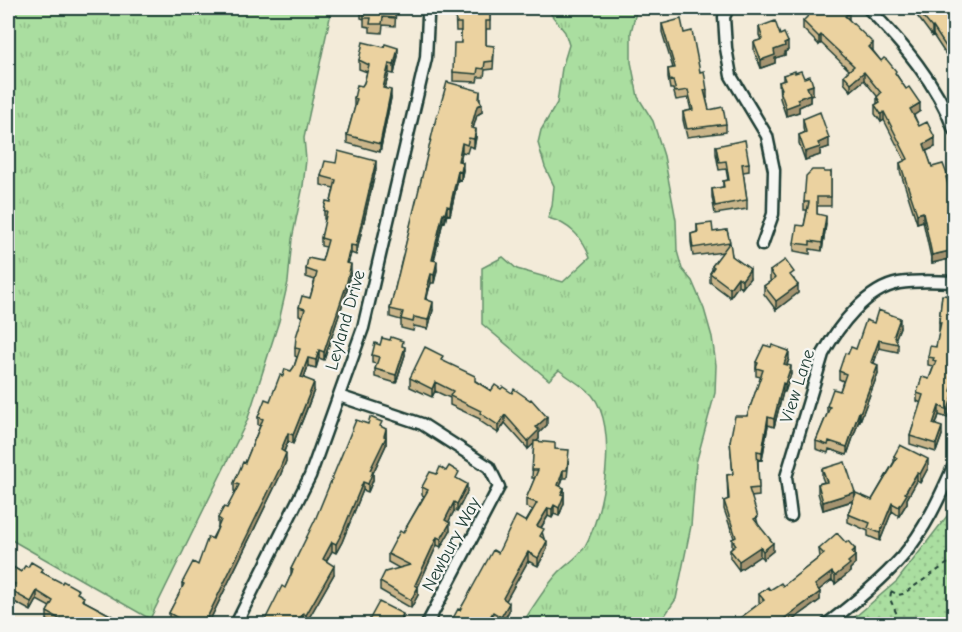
<svg xmlns="http://www.w3.org/2000/svg" width="962" height="632" font-family="'Comic Neue',sans-serif">
<style>
.grass{fill:url(#grass-tufts);stroke:#648e6a;stroke-width:1.5}
.park{fill:url(#park-dots);stroke:#648e6a;stroke-width:1.5}
.lines{fill:none;stroke-linecap:round;stroke-linejoin:round}
.minor-casing{stroke:#1f3d34;stroke-width:15}
.path{stroke:#1f3d34;stroke-width:2;stroke-dasharray:4.5 4.5;stroke-linecap:butt}
.minor{stroke:#f6f6f2;stroke-width:10}
.wall{fill:#cab58a;stroke:#1f3d34;stroke-width:1.5}
.shaded-wall{fill:#a49370;stroke:#1f3d34;stroke-width:1.5}
.building{fill:#ebd2a0;stroke:#1f3d34;stroke-width:1.5}
.labels{text-anchor:middle;stroke-width:4.5;stroke-linejoin:round;paint-order:stroke}
.street-label{font-size:18px;fill:#1f3d34;stroke:#f6f6f2}
</style>
<defs>
<pattern id="grass-tufts" width="24" height="20" patternUnits="userSpaceOnUse" patternTransform="scale(1.5)"><rect width="24" height="20" fill="#aadea0"/><path d="M3 7l-1-3M5 7V3M7 7l1-3M15 17l-1-3M17 17v-4M19 17l1-3" fill="none" stroke="#92bf8a"/></pattern>
<pattern id="park-dots" width="8" height="8" patternUnits="userSpaceOnUse" patternTransform="scale(1.5)"><rect width="8" height="8" fill="#aadea0"/><path d="M2 2h.1M6 6h.1" fill="none" stroke="#92bf8a" stroke-width="1.8" stroke-linecap="round"/></pattern>
</defs>
<rect width="100%" height="100%" fill="#f3ebd9"/>
<filter id="ink" filterUnits="userSpaceOnUse"><feTurbulence type="fractalNoise" baseFrequency=".0167" numOctaves="2"/><feDisplacementMap in="SourceGraphic" scale="12" xChannelSelector="R" yChannelSelector="G"/><feConvolveMatrix kernelMatrix="1 2 1 2 8 2 1 2 1" color-interpolation-filters="sRGB"/></filter>
<g filter="url(#ink)">
<!-- grass -->
<path class="grass" d="M8,8H332L304,138L306,160L303,186L292,239L288,282L279,321L247,421L150,619L8,538Z
M546,8H637L631,32V62L638,97L653,121L664,156L676,220L677,251L682,269L692,281L704,309L712,337L716,365L715,393L696,463L691,526L676,599L659,624H522C533,607 545,587 559,572C568,563 579,557 585,546C604,513 619,427 592,395C583,386 569,378 559,370L549,380L482,324V268L503,257L517,269L563,282L590,257C584,238 568,223 548,218L552,206L554,186L545,167L538,143L541,130L557,103L562,68L569,45L565,32Z"/>
<!-- park -->
<path class="park" d="M954,511V624H847L897,581L947,516Z"/>
<g class="lines">
<defs>
<path id="minor" d="M728,8L724,17L726,48L731,76L767,136L774,170L773,214L762,245
M868,8C902,43 937,83 954,130
M339,396L422,424L489,467L499,487L427,624
M791,516L786,477L823,354C838,327 866,289 899,283C917,280 937,281 954,282
M236,624L310,476L363,328L426,58L428,17L427,8
M827,624C853,604 880,582 902,557C925,530 940,497 954,465"/>
</defs>
<!-- minor casing -->
<use href="#minor" class="minor-casing"/>
<!-- path -->
<path class="path" d="M891,591L898,595L903,594L954,559
M891,592L890,599L899,619L909,620L917,624"/>
<!-- minor -->
<use href="#minor" class="minor"/>
</g>
<!-- wall -->
<path class="wall" d="M361,8H396L395,26L383,25L382,33L370,32V27L364,26V19L361,18Z
M455,8L471,9H490V29H486V45L494,54L493,69L485,70L484,77H478L477,82L453,81V72L461,43V31H456Z
M672,8H693L691,12L685,9L683,14L672,10Z
M908,8H954V67L933,35L932,36L912,9L910,11Z
M827,10L849,20L881,61L896,74L920,111L914,115L919,126L935,147L926,151L932,167L948,184L954,208V258L932,263L923,221L917,223L900,171V163L905,161L884,120L881,122L875,114V105L877,104V96L864,80L851,91L844,83V75L849,70L821,43L819,45L803,29V21Z
M662,24L684,33L700,72L707,98H706L709,110L726,124V132L687,137L683,120V112L691,110L688,98L676,100L673,89H670L668,78V69L673,68L662,32Z
M759,27L780,35L788,50L785,52V55L775,58V63L761,68L754,51V42L761,40L759,35Z
M398,56L394,74L389,73L385,88L391,98L380,152L347,143V135L355,107L354,106V98L364,83L367,72L359,69V60Z
M795,73L804,78L813,94L810,95V102L799,107V112L786,116L780,98L779,82L783,81V75Z
M480,100L482,112L477,115L473,128L476,137L474,148L469,146L467,153L462,152L460,161L463,170L461,180L458,179L450,215L447,214L445,222L443,221L434,261L437,270L434,283H431L429,289L426,299L433,310L428,329L414,326L413,331L401,328V320L390,317V309L438,114Z
M803,119L829,147L820,150V155L805,160L799,143V135L804,133L803,127Z
M716,146L749,163V171L743,172L747,200V209L715,214L712,197V189L723,187V181L728,180L726,169L719,170L716,154Z
M336,163L376,169L356,255L351,253L348,263L351,272L346,294L324,360L319,358L316,368L308,366L304,378L314,390L307,409L293,444L288,441L284,452L286,461L280,476L208,624H175L169,622V613L182,589V583L198,565L218,527V518L227,508L236,492L234,491V483L245,463L260,426L258,425V417L270,401L283,376L291,371L294,367L297,357L295,356V348L302,316L299,315V307L310,298L315,280L306,277V269L322,261L326,247L321,246V238L326,219H324V211L331,202L334,188L321,185V176Z
M831,172V206H817V214L826,224L822,251L810,249V254L794,251V243L804,226L807,210H804V202Z
M697,225L713,232L727,230L732,256L750,278L742,288L738,286L730,297L710,282V273L712,270V266L723,252L693,256L691,242V234L697,232Z
M770,271L794,279L798,293L776,310L764,294V286L771,281L770,280Z
M942,295L954,400L948,418L939,415L936,425L942,435L936,452L910,444V436L921,403L917,401V393L929,379L933,368V366L928,365V357L936,347L940,330H939V322Z
M874,323L900,327L895,339L898,344V352L879,348L874,363L878,373L860,421L859,420L847,455L829,449L828,453L816,449V441L827,414V406L840,391L843,381L839,379V371L848,354L856,349Z
M380,345L403,347L405,355L396,383L375,377V369L377,364L372,363V355Z
M789,359L787,365L791,374L785,392H783L774,427L768,425L762,460L758,459L759,496L751,497L758,524L773,551L763,559L760,556L739,570L730,558V550L732,548V539L734,538L724,509V501L728,500L727,475L733,474L730,441L747,416L761,377L756,376V362Z
M443,361L547,425L539,433V439L536,441L555,449L569,459L567,478H563L560,486L564,488V503L559,516L554,514L552,518L548,516L541,528L547,549L538,566L528,561L506,600L509,611L502,624L493,620L490,624H450L498,553L526,522L533,510L526,507V499L535,478H532L534,443L528,449L505,423L498,433L480,421V419L450,405V398L435,391L432,397L410,387V378Z
M368,424L386,429V445L373,473V480L368,492L363,490L342,542L336,553L332,551L326,561L334,574L306,623L303,621L285,588L291,575V569Z
M894,456L928,468L920,483L917,481L907,499V503L899,516L892,511L880,541L868,536V531L848,522V514L853,501L823,510L818,493V484L824,482L822,477V469L855,497L872,500L894,462Z
M459,480L467,492L457,512L454,511L448,522L450,531L441,547L437,545L418,587V595L411,608L380,590V582L399,568L388,562V554L403,533L424,496L422,495V487Z
M846,543L855,549V564L850,569V572L835,584L832,580L819,590L820,600L787,624H732L760,603L759,602V594L783,586L820,557L819,549Z
M8,553L9,562L8,564L21,572L43,573L79,594L84,601L127,624H54L47,620V612L50,607L37,600L31,611L11,600L12,590L8,588Z"/>
<!-- shaded-wall -->
<path class="shaded-wall" d="M849,12V20L845,16Z
M933,27V35L932,36V28Z
M821,35V43L819,45V37Z
M788,42V50L785,52V55L775,58V63L761,68V60L774,50Z
M873,43V51L869,47Z
M398,48V56L394,74V65Z
M389,64V73L383,96V88Z
M864,72V80L851,91V83Z
M813,85V94L810,95V102L799,107V112L786,116V108L797,99L807,87Z
M391,90V98L380,152V144Z
M704,90H707V98L704,99Z
M480,91V100L479,105L482,104V112L477,115L471,136V128Z
M920,103V111L910,118V109Z
M884,112V120L881,122V114Z
M476,129V137L474,148V139Z
M829,138V147L820,150V155L805,160V152L818,143Z
M935,138V147L924,152V144Z
M462,143V152L458,169V161Z
M376,161V169L356,255V246Z
M463,162V170L461,180V172Z
M458,171V179L450,215V207Z
M447,206V214L445,222V214Z
M923,212V221L917,223V214Z
M443,213V221L432,268V260Z
M826,216V224L822,251V243Z
M351,245V253L346,271V263Z
M954,250V258L932,263V255Z
M437,261V270L434,283V275Z
M351,264V272L346,294L324,360V352Z
M750,269V278L742,288V280Z
M431,274V283L429,289L425,307V299L429,281Z
M738,277V286L730,297V288Z
M798,285V293L776,310V301Z
M433,302V310L428,329V320Z
M900,318V327L894,343V335Z
M879,340V348L871,371V362Z
M405,347V355L396,383V375Z
M319,350V358L316,368V360Z
M789,351V359L784,372V364Z
M308,358V366L301,386V377Z
M878,365V373L860,421V413Z
M791,366V374L785,392V384Z
M954,381V390L951,399V391Z
M314,382V390L293,444V435Z
M435,382V391L432,397V389Z
M783,383V392L774,427V419Z
M954,392V400L948,418V410Z
M939,406V415L933,432V424Z
M859,412V420L847,455V447Z
M505,415V423L498,433V425Z
M547,417V425L539,433V439L528,449V441L536,427Z
M768,417V425L762,460V452Z
M942,427V435L936,452V444Z
M386,429V445L373,473V480L368,492V484L370,470Z
M288,433V441L281,459V450Z
M286,453V461L280,476L208,624H204Z
M928,459V468L920,483V474Z
M563,470V478L558,493V485Z
M917,473V481L907,499V503L899,516V507L905,493Z
M363,482V490L342,542L336,553V544Z
M467,484V492L457,512V504Z
M564,488V503L559,516V508L561,494Z
M855,492V500L823,510V502Z
M454,502V511L445,529V520Z
M892,503V511L880,541V533Z
M554,505V514L552,518V509Z
M548,508V516L537,534V526Z
M450,523V531L441,547V539Z
M437,537V545L415,593V585Z
M547,541V549L538,566V558Z
M332,542V551L323,567V559Z
M773,543V551L763,559V551Z
M760,547V556L739,570V561Z
M855,549V564L850,569V572L835,584V576L848,562L852,552Z
M528,552V561L503,606V598Z
M334,566V574L306,623V615Z
M832,572V580L815,593V585Z
M418,587V595L411,608V600Z
M37,591V600L31,611V602Z
M820,592V600L787,624H778V623Z
M509,603V611L502,624L501,617Z
M493,612V620L490,624H486Z
M303,613V621L302,624H297Z
M403,614V622L402,624H398Z"/>
<!-- building -->
<path class="building" d="M361,8H396L395,18L383,17L382,24H370L371,18H364V10H361Z
M455,8H471V9H490V21H486V45L494,46L493,61L485,62L484,69L478,68L477,74L453,72L454,43H461V23H456Z
M816,8H824L827,10L830,8H845L849,12L845,16L873,43L869,47L881,61L884,58L887,60L896,71L895,73L906,89L909,87L920,103L910,109L919,126L927,122L935,138L924,144L932,167L943,164L948,177H946L954,208V250L932,255L923,212L917,214L900,163L908,159L884,112L881,114L875,105L880,102L877,97L881,93L864,72L851,83L844,75L854,66L821,35L819,37L803,21Z
M916,8H954V59L933,27L932,28Z
M681,19L684,33L692,31L700,72L704,71L707,90H704L709,110L723,107L726,124L687,129L683,112L693,110L688,90L676,92L673,80L670,81L668,69L675,68L662,24Z
M775,21L780,35L784,33L788,42L784,44L785,46L774,50L775,55L761,60L754,42L763,39L759,27Z
M363,42L384,47L385,44L398,48L394,65L389,64L383,88L391,90L380,144L347,135L357,99L354,98L357,85L362,86L364,83L369,65L359,60Z
M795,71V73L801,71L804,78L810,76L813,85L807,87L810,94L797,99L799,103L786,108L780,90L782,89L779,82L785,80L783,75Z
M447,82L480,91L479,99L482,104L477,106L471,128L476,129L474,139L469,138L467,145L462,143L458,161L463,162L461,172L458,171L450,207L447,206L445,214L443,213L432,260L437,261L434,275L431,274L429,281L425,299L433,302L428,320L414,317L413,322L401,319L403,312L390,309L437,114H438Z
M820,112L829,138L818,143L820,147L805,152L799,135L806,132L803,119Z
M745,140L749,163L742,164L747,200L715,206L712,189L724,187L723,181L729,180L726,161L719,162L716,146Z
M338,151L376,161L356,246L351,245L346,263L351,264L346,286L324,352L319,350L316,360L308,358L301,377L314,382L293,435L288,433L281,450L286,453L280,468L204,624H188L169,613L184,584L182,583L193,562L198,565L208,537L213,539L221,520L218,518L224,507L227,508L239,485L234,483L243,462L245,463L263,419L258,417L265,399L270,401L280,375L283,376L285,369L291,371L294,367L300,349L295,348L296,337L305,309L299,307L302,296L310,298L317,273L306,269L308,258L322,261L328,240L321,238L327,211H324L326,201L331,202L336,180L321,176L325,161L336,163Z
M812,170H824V172H831V197H817V214L826,216L822,243L810,241V245L794,243L797,225L804,226L809,202H804L806,176Z
M712,223L713,232L727,230L730,242L693,248L691,234L698,232L697,225Z
M730,242L732,256L750,269L742,280L738,277L730,288L710,273L714,267L712,266Z
M785,260L794,272L790,275L798,285L776,301L764,286L775,278L770,271Z
M942,295L954,296V381L951,391L954,392L948,410L939,406L933,424L942,427L936,444L910,436L923,395L917,393L922,377L929,379L936,361L933,360L934,358L928,357L930,346L936,347L941,322H939Z
M878,310L900,318L894,335L898,344L879,340L871,362L878,365L860,413L859,412L847,447L829,441L828,445L816,441L830,407L827,406L833,389L840,391L846,374L839,371L845,353L848,354L851,347L856,349L866,320L874,323Z
M391,337L403,341L402,346L405,347L396,375L375,369L379,357L372,355L375,343L380,345L382,338L390,340Z
M764,345L771,347L772,345L789,351L784,364L791,366L785,384L783,383L774,419L768,417L762,452L757,451L759,488L749,489L758,517L754,519L773,543L763,551L760,547L739,561L730,550L736,545L732,539L736,537L724,501L729,499L727,475L733,474L730,441L735,416H747L763,370L756,368L758,363L756,362Z
M425,347L443,356L441,360L475,376V381L491,391L495,385L501,389L503,387L512,393L514,389L530,400L531,399L547,417L536,427L539,430L528,441L505,415L498,425L480,413L481,411L450,396L453,391L435,382L432,389L410,378Z
M370,417L382,422L380,426L386,429L384,436L386,437L370,470L373,471L368,484L363,482L342,533L336,544L332,542L323,559L334,566L306,615L303,613L297,624H263L282,586L285,588L293,570L291,569L315,520L356,420L368,424Z
M534,441L555,443V449L569,450L567,470H563L558,485L564,488L561,494L564,495L559,508L554,505L552,509L548,508L537,526L544,529L540,536L547,541L538,558L528,552L503,598L509,603L501,617L493,612L486,624H450L458,609L460,610L493,550L498,553L516,516L526,522L537,503L526,499L538,470H532Z
M900,445L928,459L920,474L917,473L905,493L907,494L899,507L892,503L880,533L868,528L870,523L848,514L856,493L872,500L897,458L894,456Z
M845,462L855,492L823,502L818,484L827,482L822,469Z
M449,466L459,472L456,478L467,484L457,504L454,502L445,520L450,523L441,539L437,537L415,585L418,587L411,600L380,582L385,572L410,565L388,554L400,531L403,533L428,490L422,487L430,472L437,474L440,467L446,471Z
M837,533L846,543L848,541L855,549L852,552L855,556L848,562L850,564L835,576L832,572L815,585L820,592L778,623L776,621L772,624H732L764,600L759,594L768,587L770,590L781,583L783,586L824,554L819,549Z
M31,562L43,569L41,572L62,583L63,581L79,590L77,593L84,597L82,600L127,624H68L47,612L53,601L37,591L31,602L11,591L15,584L8,580V564L21,572L25,566L28,567Z
M379,602L403,614L398,624H367Z"/>
</g>
<g class="labels">
<!-- street labels -->
<g class="street-label">
<text transform="translate(345 320) rotate(-74)" y="6">Leyland Drive</text>
<text transform="translate(797 386) rotate(-72)" y="6">View Lane</text>
<text transform="translate(451 544) rotate(-62)" y="6">Newbury Way</text>
</g>
</g>
<!-- margin -->
<rect width="962" height="632" fill="none" stroke="#f6f6f2" stroke-width="30"/>
<rect x="15" y="15" width="932" height="602" fill="none" stroke="#1f3d34" stroke-width="2" filter="url(#ink)"/>
</svg>
